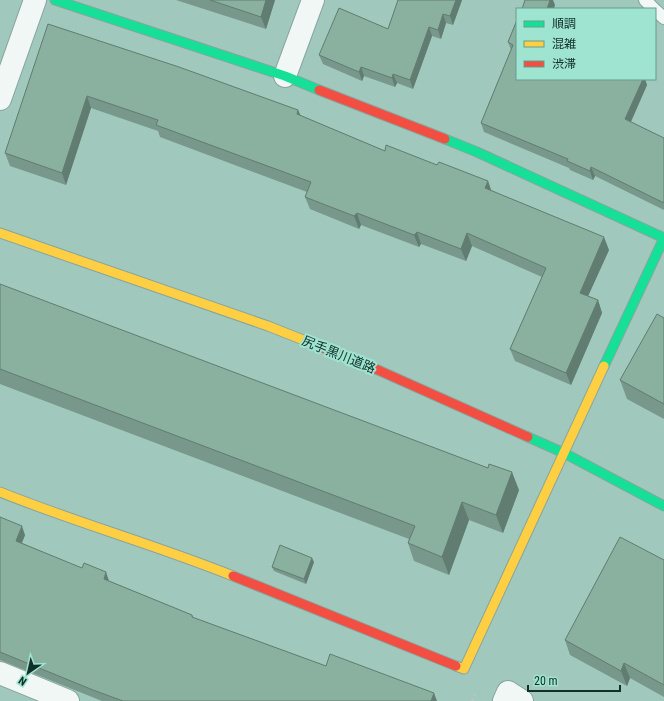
<svg xmlns="http://www.w3.org/2000/svg" width="664" height="701" font-family="'Roboto Condensed','Noto Sans JP',sans-serif">
<style>
.lines{fill:none;stroke-linecap:round;stroke-linejoin:round}
.lane-casing{stroke:#86a59d;stroke-width:14}
.street-casing{stroke:#86a59d;stroke-width:24}
.fast-casing{stroke:#86a59d;stroke-width:11}
.slow-casing{stroke:#86a59d;stroke-width:11}
.jam-casing{stroke:#86a59d;stroke-width:11}
.path{stroke:#b9c5c1;stroke-width:2.5;stroke-dasharray:3 3;stroke-linecap:butt}
.lane{stroke:#f1f7f5;stroke-width:12}
.street{stroke:#f1f7f5;stroke-width:22}
.fast{stroke:#16e098;stroke-width:9}
.slow{stroke:#ffcf43;stroke-width:9}
.jam{stroke:#f24e42;stroke-width:9}
.wall{fill:#77988a}
.shaded-wall{fill:#617c70}
.building{fill:#8ab1a0;stroke:#617c70}
.labels{text-anchor:middle;stroke-width:4;stroke-linejoin:round;paint-order:stroke}
.street-label{font-size:13px;fill:#122f28;stroke:#9ee4d0}
</style>
<rect width="100%" height="100%" fill="#a1c8bd"/>
<g class="lines">
<defs>
<path id="lane" d="M645,0L654,9
M655,10L664,18"/>
<path id="street" d="M285,76L313,0
M0,99L35,0
M0,673L68,701
M504,701L508,692L522,701"/>
<path id="fast" d="M55,0L285,76L319,90
M445,139L477,152L664,238L604,366
M528,437L564,453L664,506"/>
<path id="slow" d="M0,233L268,326L321,347
M0,492C77,523 156,545 233,576
M456,666L464,669L604,366"/>
<path id="jam" d="M319,90L445,139
M321,347L378,370L528,437
M233,576L456,666"/>
</defs>
<!-- lane casing -->
<use href="#lane" class="lane-casing"/>
<!-- street casing -->
<use href="#street" class="street-casing"/>
<!-- fast casing -->
<use href="#fast" class="fast-casing"/>
<!-- slow casing -->
<use href="#slow" class="slow-casing"/>
<!-- jam casing -->
<use href="#jam" class="jam-casing"/>
<!-- path -->
<path class="path" d="M472,701L475,694"/>
<!-- lane -->
<use href="#lane" class="lane"/>
<!-- street -->
<use href="#street" class="street"/>
<!-- fast -->
<use href="#fast" class="fast"/>
<!-- slow -->
<use href="#slow" class="slow"/>
<!-- jam -->
<use href="#jam" class="jam"/>
</g>
<!-- wall -->
<path class="wall" d="M176,0H275L266,29Z
M398,0H462L453,25L446,23L441,39L432,36L413,89L397,83L395,87L364,76L362,81L323,64L319,55L388,29Z
M517,20V79H645L647,85L631,122L664,138V210L595,176L593,180L570,170L569,168L484,132L481,123L511,50L508,42Z
M48,24L298,110L301,116L385,151L437,165L488,181L491,190L609,250L588,296L598,300L602,313L571,385L515,361L510,349L542,277L472,246L466,261L421,244L419,247L361,225L359,229L310,209L305,197L307,192L160,137L158,131L91,108L66,185L10,166L5,153Z
M0,284L519,490L503,533L469,520L449,575L414,561L408,543L409,539L0,384Z
M664,318V419L627,399L620,380Z
M0,517L25,535L22,543L109,581L192,615L194,618L326,666L437,701H102L0,660Z
M664,560V697L630,678L627,686L570,655L565,640Z
M314,562L306,584L274,571L272,567Z"/>
<!-- shaded-wall -->
<path class="shaded-wall" d="M266,0H275L266,29L261,17Z
M456,0H462L453,25L450,16Z
M550,0H553L555,5L554,9H547Z
M443,14L446,23L441,39L438,30Z
M429,27L432,36L413,89L410,80Z
M361,67L364,76L362,81L359,72Z
M393,74L397,83L395,87L392,78Z
M643,79H645L647,85L628,128L625,119Z
M87,96L91,108L66,185L62,173Z
M298,110L303,122L297,114Z
M591,167L595,176L593,180L590,171Z
M488,181L492,193L485,188Z
M357,213L361,225L359,229L354,216Z
M417,232L421,244L419,247L414,235Z
M467,233L472,246L466,261L461,249Z
M604,237L609,250L584,305L580,293Z
M598,300L602,313L571,385L566,373Z
M512,472L519,490L503,533L496,515Z
M462,502L469,520L449,575L442,557Z
M22,526L25,535L19,549L16,541Z
M312,558L314,562L306,584L304,579Z
M106,572L109,581L104,579Z
M624,663L630,678L627,686L621,671Z
M434,693L437,701H431Z"/>
<!-- building -->
<path class="building" d="M210,0H266L261,17Z
M398,0H456L450,16L443,14L438,30L429,27L410,80L393,74L392,78L361,67L359,72L319,55L339,8L388,29Z
M525,0H550L547,9H522Z
M517,20V79H643L625,119L664,138V203L591,167L590,171L567,161L568,159L481,123L513,45L508,42Z
M48,24L179,67L298,110L297,114L385,151L386,145L437,165L439,162L488,181L485,188L604,237L580,293L598,300L566,373L510,349L546,268L467,233L461,249L417,232L414,235L357,213L354,216L305,197L311,182L156,125L158,120L87,96L62,173L5,153Z
M0,284L488,468L489,464L512,472L496,515L462,502L442,557L408,543L415,526L0,369Z
M657,314L664,318V404L620,380Z
M0,517L22,526L16,541L82,568L84,563L106,572L104,579L192,615V617L326,666L330,654L434,693L431,701H123L93,690L0,652Z
M620,537L664,560V685L624,663L621,671L565,640Z
M280,545L312,558L304,579L272,567Z"/>
<g class="labels">
<!-- street labels -->
<g class="street-label">
<text transform="translate(339 354) rotate(22)" y="5">尻手黒川道路</text>
</g>
</g>
<!-- legend -->
<rect x="516" y="8" width="140" height="72" fill="#9ee4d0" stroke="#669c8d"/>
<rect x="524" y="21" width="20" height="6" fill="#16e098" stroke="#669c8d"/>
<text x="552" y="28" font-size="12" fill="#122f28">順調</text>
<rect x="524" y="41" width="20" height="6" fill="#ffcf43" stroke="#669c8d"/>
<text x="552" y="48" font-size="12" fill="#122f28">混雑</text>
<rect x="524" y="61" width="20" height="6" fill="#f24e42" stroke="#669c8d"/>
<text x="552" y="68" font-size="12" fill="#122f28">渋滞</text>
<!-- north arrow -->
<g transform="translate(28 673) rotate(214)" stroke="#9ee4d0" stroke-width="3" paint-order="stroke">
<path d="M0-3L7 15L0 10L-7 15Z" fill="#122f28"/>
<text y="-6" font-size="11" font-weight="bold" text-anchor="middle" fill="#122f28">N</text>
</g>
<!-- scale -->
<path d="M528 685v6h92v-6" fill="none" stroke="#122f28" stroke-width="2"/>
<text x="534" y="685" font-size="12" fill="#122f28" stroke="#9ee4d0" stroke-width="3" paint-order="stroke">20 m</text>
</svg>
